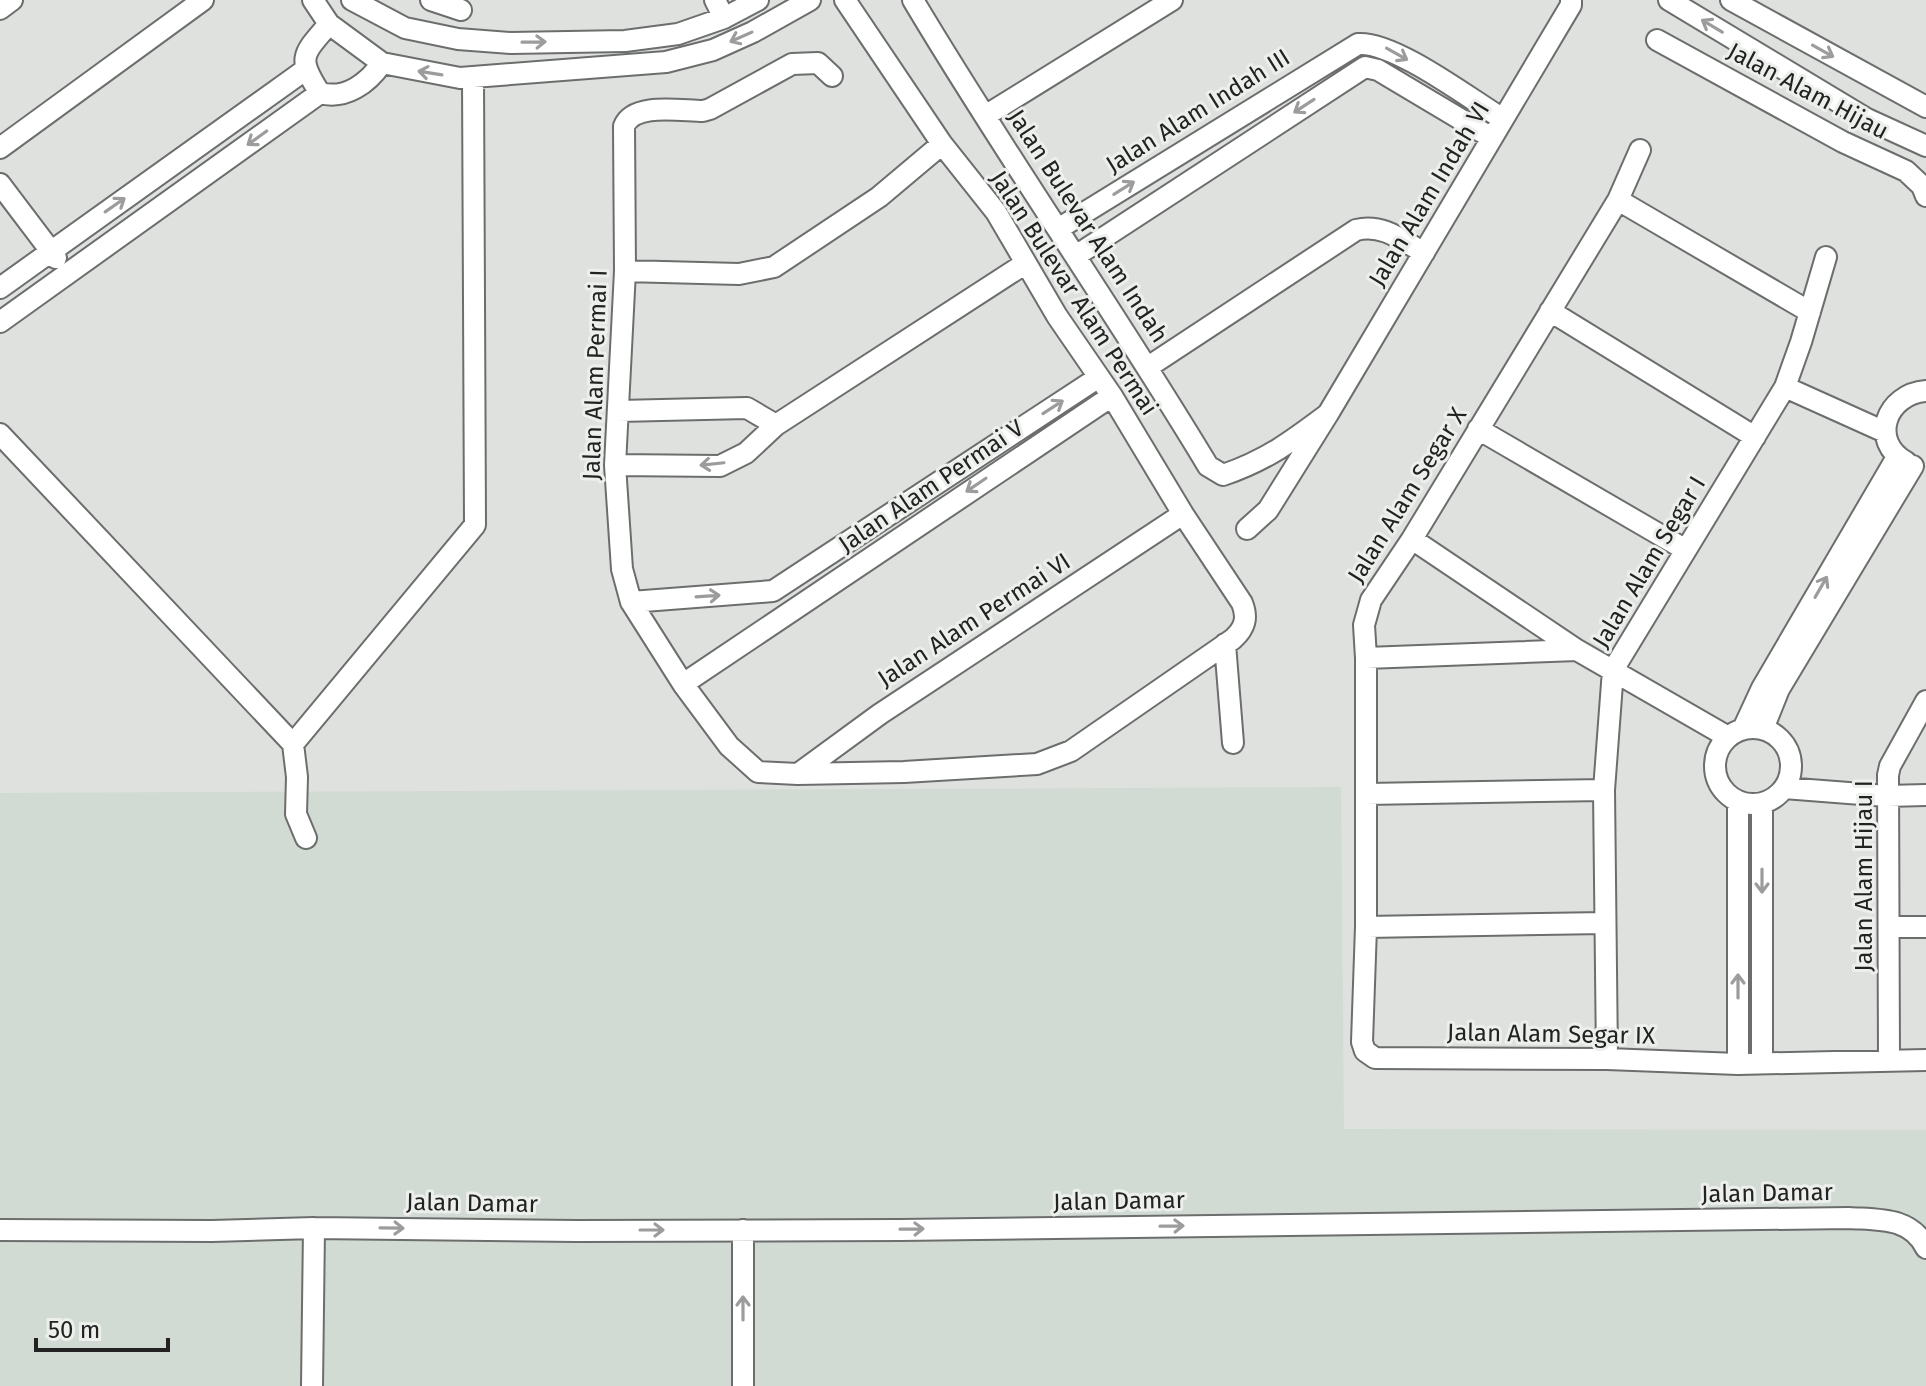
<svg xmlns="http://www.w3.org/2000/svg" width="1926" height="1386" font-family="'Fira Sans',sans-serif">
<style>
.built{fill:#d1dbd3}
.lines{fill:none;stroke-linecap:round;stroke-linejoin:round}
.street-casing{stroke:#6c6e6d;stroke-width:24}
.street{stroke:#fff;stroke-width:20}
.oneway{stroke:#9b9c9b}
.labels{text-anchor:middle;stroke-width:6;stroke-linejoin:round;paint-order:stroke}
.street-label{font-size:24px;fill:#212221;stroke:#ecefec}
</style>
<rect width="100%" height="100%" fill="#dfe1df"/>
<!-- built -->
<path class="built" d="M1341,787L1344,1129L1926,1130V1386H0V793Z"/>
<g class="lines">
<defs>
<path id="street" d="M313,0L329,24L382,63L460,78L666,62L713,50L753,32L810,0
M352,0L405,28L458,39L511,43L625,41L678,34L724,18L758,0
M431,0L461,10
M715,0L724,18
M913,0C1007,158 1113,308 1208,466L1223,475C1267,460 1292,441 1328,414
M1669,0L1867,119L1926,146
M1731,0L1926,107
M0,9L12,0
M329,24C302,55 297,58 320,93C346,100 368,83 382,63
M1657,40L1843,142L1906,171L1922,186L1926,196
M832,76L818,63L792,64L710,109L703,111C681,111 634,102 624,126L625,271L615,465L622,569L631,602L683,684L729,746L758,772L798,774L904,772L1037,764L1071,751L1233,639C1245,628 1248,618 1242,603L1183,514L1112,396L1057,316L996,212L942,144L845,0
M985,116L1172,0
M0,148L203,0
M1640,150L1618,200L1412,539L1371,600L1364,625L1366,658V927L1362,1042L1365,1051L1375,1058L1607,1059L1738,1064L1926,1060
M0,184L56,258
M1618,200L1810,312
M1058,229L1358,44C1394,41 1470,99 1503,119
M1077,255L1365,67L1378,70L1492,138
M625,271L739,274L774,267L879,197L942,144
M0,288L305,70
M1550,311L1755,437
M0,322L320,93
M1148,367L1356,230C1382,223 1402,240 1424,253
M1785,387L1885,432
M619,411L747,408L776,425
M1478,429L1686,550
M0,434L293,744L297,777L296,814L306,838
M1906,462C1869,441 1886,394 1926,391
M615,465L720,466L746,453L776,425L1026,263
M1247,529L1268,510L1328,414L1571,5V0
M1412,539L1577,650L1728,737
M631,602L773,591L1099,377
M1225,644L1233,743
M1366,658L1577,650
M683,684L1112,396
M1715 766a38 38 0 1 1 76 0a38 38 0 1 1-76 0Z
M1743,729L1762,688L1897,457
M1763,729L1779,689L1913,466
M293,744L475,525L473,77
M798,774L880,714L1183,514
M1784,788L1887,796L1926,795
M1366,794L1604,790
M1762,803V1063
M1366,927L1605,923
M1890,927H1926
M1607,1059L1604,790L1613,670L1785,387L1801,342L1826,257
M1889,1060L1888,775L1890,766L1926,701
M1738,1064V801
M0,1230L212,1231L314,1228L577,1231L900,1230L1849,1218C1879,1220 1911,1217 1926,1248
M312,1386L314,1228
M743,1386V1230"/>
</defs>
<!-- street casing -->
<use href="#street" class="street-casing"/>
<!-- street -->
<use href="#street" class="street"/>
</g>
<!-- one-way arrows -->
<defs><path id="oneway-shaft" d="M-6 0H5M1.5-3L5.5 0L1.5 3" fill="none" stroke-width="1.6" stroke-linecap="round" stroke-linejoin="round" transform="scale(2)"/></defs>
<g class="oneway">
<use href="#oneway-shaft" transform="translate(1712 26) rotate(-149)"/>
<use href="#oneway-shaft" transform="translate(741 37) rotate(156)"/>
<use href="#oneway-shaft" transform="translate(534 42) rotate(-1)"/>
<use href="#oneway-shaft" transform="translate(1823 51) rotate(29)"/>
<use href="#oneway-shaft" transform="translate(1397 54) rotate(29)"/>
<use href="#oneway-shaft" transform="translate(430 73) rotate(-171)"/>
<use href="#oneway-shaft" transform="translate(1304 106) rotate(147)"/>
<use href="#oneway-shaft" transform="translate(257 138) rotate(144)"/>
<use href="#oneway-shaft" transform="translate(1124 188) rotate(-32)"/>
<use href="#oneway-shaft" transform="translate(115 205) rotate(-35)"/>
<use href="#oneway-shaft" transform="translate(1053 407) rotate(-33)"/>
<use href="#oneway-shaft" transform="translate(712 464) rotate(174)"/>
<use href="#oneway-shaft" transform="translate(976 485) rotate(146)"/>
<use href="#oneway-shaft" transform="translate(1821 587) rotate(-60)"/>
<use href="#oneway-shaft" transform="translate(708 596) rotate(-4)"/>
<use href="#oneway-shaft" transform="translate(1762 881) rotate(90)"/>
<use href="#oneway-shaft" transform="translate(1738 986) rotate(-90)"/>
<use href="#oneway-shaft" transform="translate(1172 1226) rotate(-1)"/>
<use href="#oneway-shaft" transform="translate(392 1228) rotate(1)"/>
<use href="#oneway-shaft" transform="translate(912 1229) rotate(-1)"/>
<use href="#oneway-shaft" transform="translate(652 1230)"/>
<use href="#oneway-shaft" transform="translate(743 1308) rotate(-90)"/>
</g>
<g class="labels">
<!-- street labels -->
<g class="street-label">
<text transform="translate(1808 91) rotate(28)" y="8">Jalan Alam Hijau</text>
<text transform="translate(1198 111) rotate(-32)" y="8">Jalan Alam Indah III</text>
<text transform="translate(1429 194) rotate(-59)" y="8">Jalan Alam Indah VI</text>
<text transform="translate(1088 226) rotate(57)" y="8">Jalan Bulevar Alam Indah</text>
<text transform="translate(1074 293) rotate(57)" y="8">Jalan Bulevar Alam Permai</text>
<text transform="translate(595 375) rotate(-88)" y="8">Jalan Alam Permai I</text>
<text transform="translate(931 486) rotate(-34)" y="8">Jalan Alam Permai V</text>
<text transform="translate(1407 495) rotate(-58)" y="8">Jalan Alam Segar X</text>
<text transform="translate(1649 562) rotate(-59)" y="8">Jalan Alam Segar I</text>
<text transform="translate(974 620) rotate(-33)" y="8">Jalan Alam Permai VI</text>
<text transform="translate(1864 876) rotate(-90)" y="8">Jalan Alam Hijau I</text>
<text transform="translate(1551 1034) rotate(1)" y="8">Jalan Alam Segar IX</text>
<text transform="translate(1767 1193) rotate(-1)" y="8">Jalan Damar</text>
<text transform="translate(1119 1201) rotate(-1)" y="8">Jalan Damar</text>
<text transform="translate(472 1203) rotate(1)" y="8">Jalan Damar</text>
</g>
</g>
<!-- scale -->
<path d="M36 1338v12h132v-12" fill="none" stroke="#212221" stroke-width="4"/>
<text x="48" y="1338" font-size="24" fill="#212221" stroke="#ecefec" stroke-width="6" paint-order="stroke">50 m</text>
</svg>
